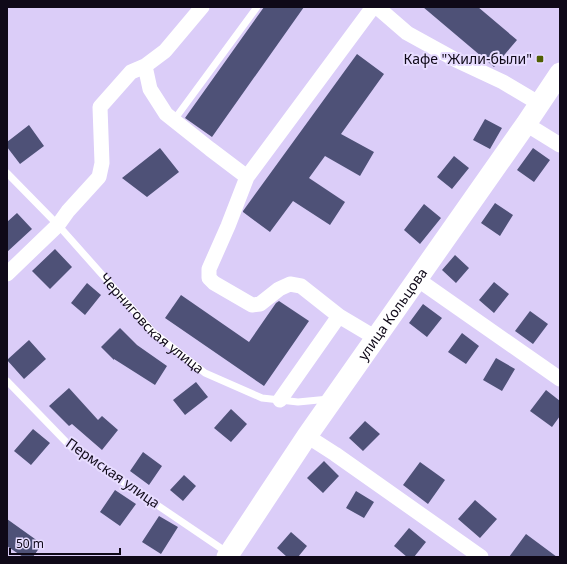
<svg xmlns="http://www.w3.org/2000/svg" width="567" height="564" font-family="'Noto Sans',sans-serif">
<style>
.building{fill:#4e5177}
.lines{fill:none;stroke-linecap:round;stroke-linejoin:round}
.service{stroke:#fff;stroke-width:7}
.minor{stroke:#fff;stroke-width:15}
.secondary{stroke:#fff;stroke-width:21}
.poi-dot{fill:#4f5f01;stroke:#e7dcff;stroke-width:1.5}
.labels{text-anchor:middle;stroke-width:4;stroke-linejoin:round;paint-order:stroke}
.poi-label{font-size:14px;fill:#0f0918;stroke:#e7dcff;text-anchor:end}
.street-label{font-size:14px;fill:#0f0918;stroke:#e7dcff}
</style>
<rect width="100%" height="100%" fill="#dbcdf8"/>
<!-- building -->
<path class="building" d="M264,7H304L212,137L185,118Z
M423,7H478L517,40L494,67Z
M357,54L384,74L341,134L374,152L360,176L325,156L309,178L345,202L330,225L293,201L270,232L243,212V211Z
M485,119L502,128L490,149L473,140Z
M29,125L44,146L20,164L7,147V142Z
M160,148L179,172L147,197L122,178Z
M533,148L550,160L534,182L517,170Z
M454,156L469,168L452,189L437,177Z
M495,203L513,215L500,236L481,223Z
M424,204L441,218L420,244L404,230Z
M17,213L32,229L7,252V222Z
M55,249L72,267L50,289L32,271Z
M455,255L469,268L456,283L442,270Z
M494,282L509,294L494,313L479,300Z
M87,283L101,295L85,315L71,303Z
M181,295L249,342L276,303L279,301L309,321L264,386L165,318Z
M423,304L442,318L427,337L409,323Z
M530,311L548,324L533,344L515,331Z
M120,328L137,345L167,366L155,385L114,359V360L101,347Z
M462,333L479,346L466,364L448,352Z
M29,340L46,359L24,379L7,360Z
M496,358L515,369L502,391L483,380Z
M196,382L208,397L185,415L173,400Z
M69,388L98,420L102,416L118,430L102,450L72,424L69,426L49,406Z
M546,390L560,401V416L552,427L530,411Z
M231,409L247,424L231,442L214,428Z
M365,421L380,434L363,451L349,438Z
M33,429L50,443L31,465L14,451Z
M143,452L162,466L149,485L130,471Z
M324,461L339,476L323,493L307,478Z
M420,462L445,480L428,504L403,485Z
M184,475L196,486L183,501L170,490Z
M115,490L136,504L120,526L100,512Z
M356,491L374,502L364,518L346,508Z
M475,500L497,519L480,538L458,519Z
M159,516L178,527L161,554L142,542Z
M7,519L42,544L33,557H23L7,546Z
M409,528L426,542L414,557H407L394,546Z
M291,532L307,546L298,557H287L277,548Z
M526,534L557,557H509Z"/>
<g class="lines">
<!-- service -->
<g class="service">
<path d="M174,120L257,7"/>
<path id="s1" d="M7,173L58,225L153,332L205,373L262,398L298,402L329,399"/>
<path d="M7,381L70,446L228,553"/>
</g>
<!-- minor -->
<path class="minor" d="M373,7L247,177L228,226L209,269V278L214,283L252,305L260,304L279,289L290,284L301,286L339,316L376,338
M377,7L407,33L456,60L503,82L540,104
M145,66L150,89L166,114L210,149L247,177
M526,124L560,145
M7,274L58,225L68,211L99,177L102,163L100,107L131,72L145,66L165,51L202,7
M417,279L560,379
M280,400L339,316
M307,436L335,454L481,557"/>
<!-- secondary -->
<path class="secondary" id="s2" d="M227,557L307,436L526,124L560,73"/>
</g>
<!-- markers -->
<rect class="poi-dot" x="536" y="55" width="8" height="8" rx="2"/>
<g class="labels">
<!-- poi labels -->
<g class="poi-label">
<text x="532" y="64">Кафе "Жили-были"</text>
</g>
<!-- street labels -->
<g class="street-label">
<text dy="5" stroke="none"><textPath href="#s2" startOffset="294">улица Кольцова</textPath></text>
<text dy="5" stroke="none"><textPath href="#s1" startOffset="209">Черниговская улица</textPath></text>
<text transform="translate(113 473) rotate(35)" y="5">Пермская улица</text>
</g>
</g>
<!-- border -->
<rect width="567" height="564" fill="none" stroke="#0f0918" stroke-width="16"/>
<!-- scale -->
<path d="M10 548v6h110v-6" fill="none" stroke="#0f0918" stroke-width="2"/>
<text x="16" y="548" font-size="12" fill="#0f0918" stroke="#e7dcff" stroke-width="3" paint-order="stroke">50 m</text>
</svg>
